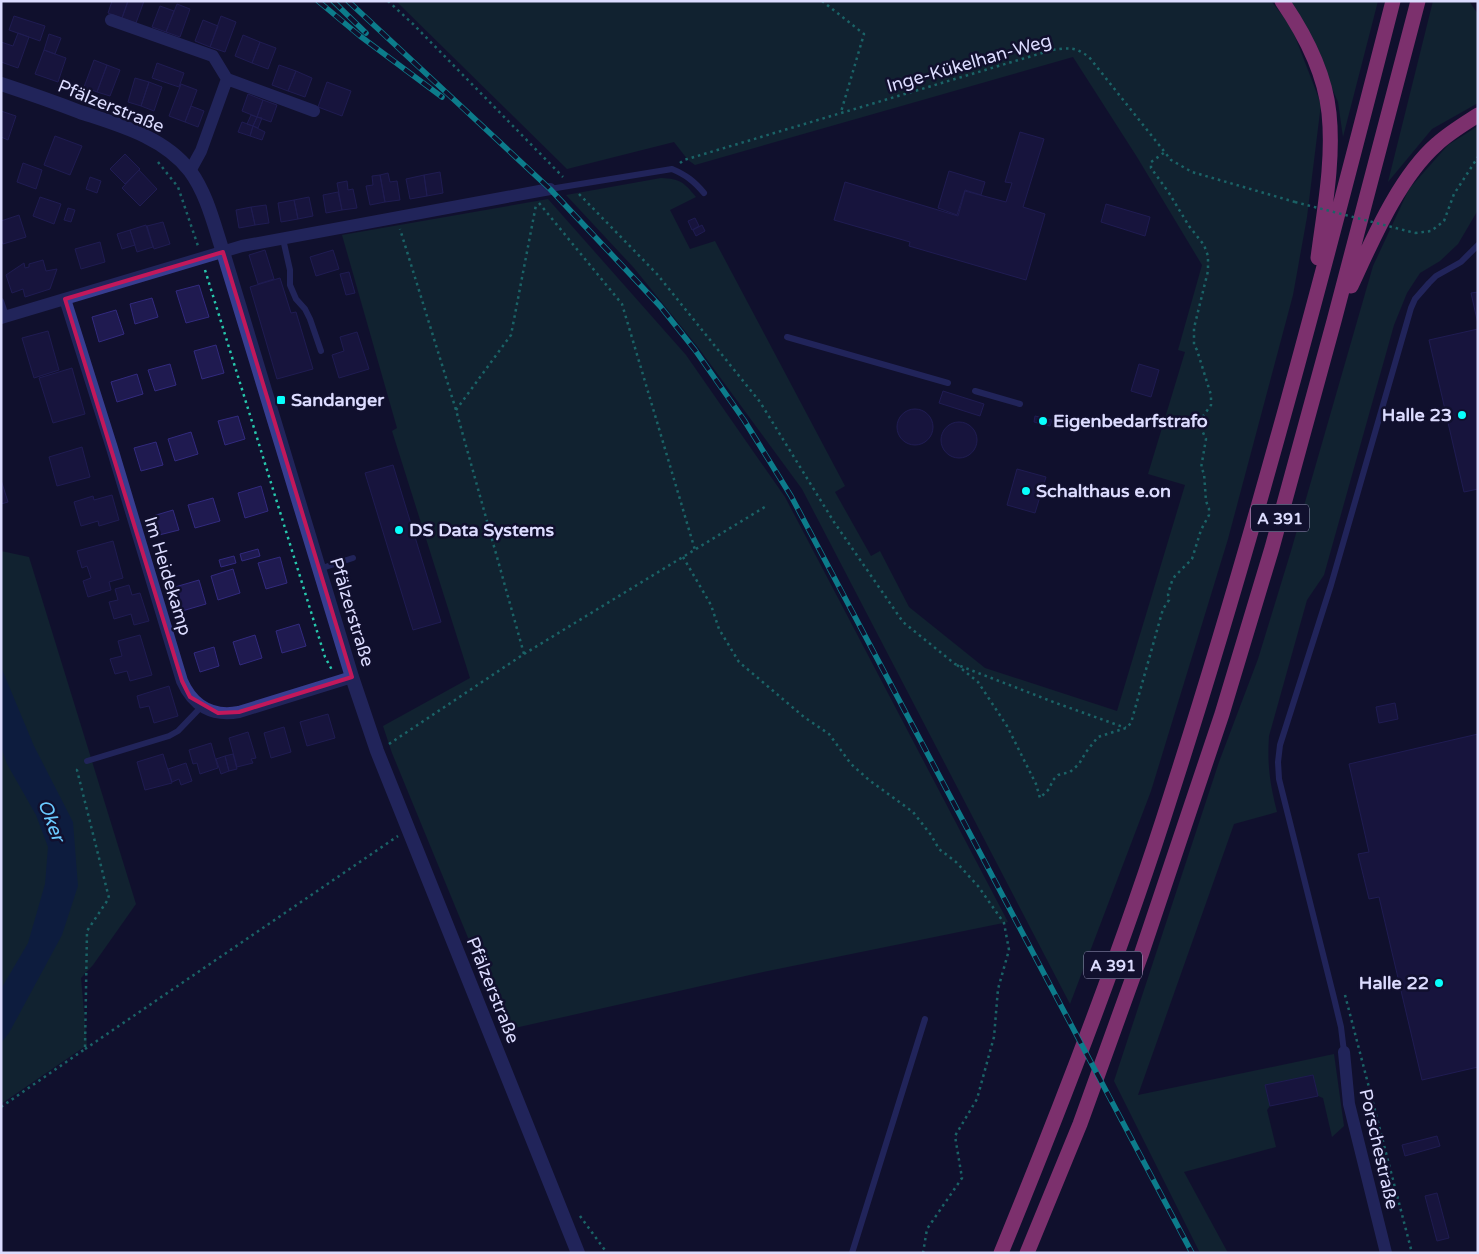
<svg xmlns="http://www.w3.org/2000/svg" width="1479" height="1254" font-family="'Varela Round',sans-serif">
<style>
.green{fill:#123833}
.water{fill:#092c53}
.building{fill:#1f1a50;stroke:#322a7e}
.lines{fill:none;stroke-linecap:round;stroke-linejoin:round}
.path{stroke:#27c8ad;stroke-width:2.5;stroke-dasharray:2.5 4;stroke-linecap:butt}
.service{stroke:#373d90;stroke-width:6}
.minor{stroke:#373d90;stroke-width:12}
.tertiary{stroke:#373d90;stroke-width:14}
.motorway{stroke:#ff57ba;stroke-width:15}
.rail-casing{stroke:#08fffd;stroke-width:5.5}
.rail{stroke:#11102e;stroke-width:4;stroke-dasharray:11;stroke-linecap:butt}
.path-bridge{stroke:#27c8ad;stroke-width:2.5;stroke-dasharray:2.5 4;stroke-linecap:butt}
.marked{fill:none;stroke:#c2185b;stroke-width:4;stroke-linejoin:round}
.poi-dot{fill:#08fffd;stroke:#11102e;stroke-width:2}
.labels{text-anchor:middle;stroke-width:5;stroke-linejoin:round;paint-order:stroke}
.shield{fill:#11102e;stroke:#9f9fc0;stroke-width:1}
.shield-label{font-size:16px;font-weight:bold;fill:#dcdcff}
.street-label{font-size:18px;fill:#dcdcff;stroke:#11102e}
.poi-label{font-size:18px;font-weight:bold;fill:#dcdcff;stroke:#11102e;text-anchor:start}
.water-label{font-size:19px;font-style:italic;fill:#6acaff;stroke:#11102e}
</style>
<rect width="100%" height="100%" fill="#11102e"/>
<!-- green -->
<path class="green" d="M396,1H1271L1291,26L1321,104L1307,217L1293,295L1228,539L1151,791L1070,1004L802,489L697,346L634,268L566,195L661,178C680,179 684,182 696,197L670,210L690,249L715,241L845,486L835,492L871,556L880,551L909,607L985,668L1117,711L1185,485L1148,474L1185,352L1178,350L1202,265L1137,157L1073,57L695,165L688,160L674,142L567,169Z
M1290,1H1378L1343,137L1338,102L1302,20Z
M1433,1H1469L1478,14V103L1432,129L1388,182Z
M1478,126V210L1458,244L1440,261L1420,273L1407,293L1394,325L1324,575L1307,600L1269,736C1267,765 1270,784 1277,812L1234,824L1138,1095L1334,1054L1344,1126L1332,1137L1323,1098L1318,1096L1313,1075L1265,1085L1270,1106L1267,1110L1276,1147L1184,1172L1228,1253H1200L1114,1081L1219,762L1258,659L1291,551L1373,266L1409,189L1448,145Z
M548,199L686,355L785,497L1008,922L763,972L506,1030L392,753L383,726L470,678L392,431L397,428L342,235Z
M1,551L29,557L136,904L93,965L81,978L87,1045L1,1104Z"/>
<!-- water -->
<path class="water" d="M1,667L34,746L73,822L78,886L62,935L9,1033L1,1043V989L28,943L45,884L48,847L36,815L7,764L1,747Z"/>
<!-- building -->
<path class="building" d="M112,1H128L122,18L108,13Z
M128,1H144L136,23L122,18Z
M177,4L190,9L180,37L166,32Z
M160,6L174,11L166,32L152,27Z
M14,16L45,26L40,41L9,30Z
M221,16L236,22L225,52L210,47Z
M203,20L218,26L210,47L195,41Z
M18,33L29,37L18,68L1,62V42L13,46Z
M49,34L61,38L55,54L44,50Z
M243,35L260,42L252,63L235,56Z
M260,42L276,48L268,69L252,63Z
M44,50L66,58L58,82L35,74Z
M94,60L107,65L97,92L84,87Z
M157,63L184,73L179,87L152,78Z
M107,65L120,70L110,96L97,92Z
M279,65L296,71L288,91L272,85Z
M296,71L312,78L305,97L288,91Z
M135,78L149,82L141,106L128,102Z
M149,82L162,87L154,111L141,106Z
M327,82L351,91L342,116L318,107Z
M181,84L197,90L185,122L169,116Z
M248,94L263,100L257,117L242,111Z
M263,100L277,105L271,122L257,117Z
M191,106L204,111L198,127L185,122Z
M1,111L16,116L8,140L1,137Z
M251,115L257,117L253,126L247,124Z
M257,117L262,118L258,128L253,126Z
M242,122L253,126L250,136L238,132Z
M253,126L265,132L262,140L250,136Z
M1020,132L1044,139L1023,207L1045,214L1026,280L909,246L910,242L834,220L845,182L958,216L965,191L1006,202L1012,183L1005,182Z
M55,136L82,146L70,175L44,165Z
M125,154L140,169L125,184L110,169Z
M23,163L42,170L36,189L17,182Z
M139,170L157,189L140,206L122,188Z
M949,171L985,182L981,195L965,190L957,215L938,208Z
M440,172L443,193L427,196L424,175Z
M388,173L390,182L397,181L400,200L385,202L380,175Z
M380,175L385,202L370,205L366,186L373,185L372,176Z
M424,175L427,196L410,199L406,179Z
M90,177L101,181L97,193L86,189Z
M347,181L348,190L353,189L357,208L342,210L337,183Z
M338,192L342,210L326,213L323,195Z
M40,197L61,204L54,224L33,216Z
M309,197L313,216L298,219L294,200Z
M294,200L298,219L281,222L278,203Z
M1106,204L1150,217L1145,236L1101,222Z
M266,205L269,223L255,225L251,207Z
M251,207L255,225L239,228L236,210Z
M68,208L75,210L71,222L64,220Z
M19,215L26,237L3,244L1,239V221Z
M695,218L699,226L692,230L688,221Z
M163,222L170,244L154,249L147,226Z
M146,225L153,247L137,252L130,230Z
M702,225L705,231L696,236L693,230Z
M130,230L135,245L122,249L117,234Z
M100,242L105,262L81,269L75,249Z
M265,250L274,279L258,284L249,255Z
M333,250L339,269L316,276L310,257Z
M43,260L46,271L57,269L50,289L25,297L23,289L12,293L6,275L24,263L25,268L29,267V264Z
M349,272L355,293L346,295L340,274Z
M280,278L291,313L296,312L313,369L277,379L250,287Z
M199,285L209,317L186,323L176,291Z
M1478,292V324L1471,293Z
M152,298L158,317L135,324L130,304Z
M116,310L124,334L99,342L92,317Z
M1478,329V489L1464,492L1429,340Z
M48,331L59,370L34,378L22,338Z
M357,332L369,369L339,378L332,355L344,351L340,337Z
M216,345L224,373L202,379L194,351Z
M170,364L176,385L155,391L148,370Z
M1139,364L1159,370L1151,397L1131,391Z
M72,368L85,414L53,423L39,378Z
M137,374L143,394L117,402L111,382Z
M943,391L984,404L980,416L939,403Z
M897 427a18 18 0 1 1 36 0a18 18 0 1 1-36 0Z
M238,416L245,439L225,445L218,421Z
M1035,416L1052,420L1050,426L1034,422Z
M941 440a18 18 0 1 1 36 0a18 18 0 1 1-36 0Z
M191,432L198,454L175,461L168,439Z
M156,442L163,465L141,471L134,448Z
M82,447L90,477L57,486L49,457Z
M393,465L441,622L413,630L365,473Z
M1017,469L1046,477L1035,513L1007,505Z
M1,480L8,502L1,504Z
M261,486L268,511L245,518L238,493Z
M112,495L119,520L99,526L98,521L81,526L74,502L93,496L94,500Z
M213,498L220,521L195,528L188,505Z
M173,510L179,530L159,535L153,516Z
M113,541L123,578L109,582L111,590L88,597L83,581L91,578L87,566L82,568L77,551Z
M258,549L260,556L242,561L240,554Z
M234,556L236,563L221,567L219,560Z
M280,557L287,583L266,589L258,563Z
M233,569L240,593L218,600L211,576Z
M199,580L206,604L182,611L175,587Z
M129,585L132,595L140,593L149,621L134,625L131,614L114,619L109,602L118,600L115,589Z
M299,624L306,646L282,653L276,631Z
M140,635L152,675L130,681L127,671L115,674L110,659L122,656L118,641Z
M255,635L262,658L240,665L233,642Z
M214,647L219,666L200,672L194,653Z
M169,686L178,716L154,723L149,706L140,708L137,696Z
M1395,703L1398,719L1379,723L1376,707Z
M328,714L335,738L307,746L300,722Z
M284,727L291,752L271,758L264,733Z
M248,732L256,758L251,759L253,763L237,767L229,738Z
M1478,734V1067L1422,1080L1379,897L1369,899L1358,854L1369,852L1349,764Z
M211,743L218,768L200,774L197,763L193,764L189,750Z
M163,754L172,783L145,790L137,762Z
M233,754L237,769L229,771L225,756Z
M225,756L229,771L221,774L216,759Z
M186,763L192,781L181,785L179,779L172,782L168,769Z
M1313,1075L1318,1096L1270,1106L1265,1085Z
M1437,1136L1440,1146L1405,1156L1402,1145Z
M1437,1193L1449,1238L1437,1241L1425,1196Z"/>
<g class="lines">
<!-- path -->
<path class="path" d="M388,1L413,24L563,177
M822,1L864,34L841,112
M158,162L178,187L198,246
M680,163L684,160L1052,50C1069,48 1074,46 1089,57L1171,160L1192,172L1295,202
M579,194L657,274L760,402L834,522L903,622L955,664L1056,703L1126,728
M539,203L622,304L695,550
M1415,233L1431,231L1444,221L1454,194L1478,157
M205,270L325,657L332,670
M456,410L511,335L536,205
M683,557L711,605L719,629L739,662L804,717L829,734L851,764L869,780L913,812L931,835L939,849L956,862L978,886L1004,923L1009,950L998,989L994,1037L977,1099L955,1136L962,1178L927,1229L923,1253
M524,654L768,505
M957,665L978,682L1007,726L1036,784L1040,798L1049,789L1053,780L1058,775L1070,772L1079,764L1086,752L1098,737L1126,728L1131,723L1163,609L1169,600L1168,594L1172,581L1175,576L1192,559L1201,530L1209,515V509L1206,501L1204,473L1201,468L1206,439L1200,426L1201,419L1211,405V395L1197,350L1194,345V328L1208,271V256L1204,245L1189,226L1169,193L1151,168V162L1165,152
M389,744L524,654L456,410L400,229
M1345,995L1412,1253
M85,1049L398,836
M1,1107L85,1049L87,931L109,898L77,770L80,767
M580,1216L607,1253"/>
<!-- service -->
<path class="service" d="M550,189L672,169C686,175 694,181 704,193
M283,239L290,270V285L296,299L305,309L310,319L321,351
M1,301L6,316
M787,337L948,383
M975,391L1020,404
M319,569L353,558
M87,761L169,736L178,731L202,706
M1344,1052L1341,1027L1334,998L1279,779L1278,762L1280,745L1331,585L1411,308L1415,299L1429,283L1436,276L1461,262L1478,245
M852,1253L925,1019"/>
<!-- minor -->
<path class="minor" d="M111,20L213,56L227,79
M190,171L201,151L227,79L314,111
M65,299L112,448L182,681C193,706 212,717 239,712L352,677
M1,318L242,246L550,189
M1344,1052L1349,1104L1386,1253"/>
<!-- tertiary -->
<path class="tertiary" d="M1,84C28,93 54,102 80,112C119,125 164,137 190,171C207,194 214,225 223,252L352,677L377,751L578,1253"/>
<!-- motorway -->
<path class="motorway" d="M1282,1C1304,33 1325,74 1329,113C1334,161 1324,211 1318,258
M1351,286C1372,241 1399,177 1437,144C1449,133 1464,124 1478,115
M1001,1253C1063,1102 1122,950 1171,795C1255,534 1325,267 1393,1
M1027,1253L1080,1124L1141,955L1222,714L1272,548L1334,321L1418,1"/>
<defs>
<path id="rail" d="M318,1L360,36L442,97
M333,1L366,33
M348,1L550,189L660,306L695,350L744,420L791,496L1192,1253"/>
</defs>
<!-- rail casing -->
<use href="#rail" class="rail-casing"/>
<!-- rail -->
<use href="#rail" class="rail"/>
<!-- path-bridge -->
<path class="path-bridge" d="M1295,202L1415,233"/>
</g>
<!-- marked area -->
<path d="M0 0H1479V1254H0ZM223,252L352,677L239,712L218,713L190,697L182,681L65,299Z" fill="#11102e" fill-opacity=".55" fill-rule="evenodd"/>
<path class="marked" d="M223,252L352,677L239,712L218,713L190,697L182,681L65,299Z"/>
<!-- markers -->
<g class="poi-dot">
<rect x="276" y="395" width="10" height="10" rx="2.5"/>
<circle cx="1462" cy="415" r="5"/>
<circle cx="1043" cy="421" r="5"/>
<circle cx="1026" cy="491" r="5"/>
<circle cx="399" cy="530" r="5"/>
<circle cx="1439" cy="983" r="5"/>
</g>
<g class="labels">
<!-- shield labels -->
<g class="shield">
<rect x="1251" y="504.5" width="58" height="27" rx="4"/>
<rect x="1084" y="951.5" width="58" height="27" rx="4"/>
</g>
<g class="shield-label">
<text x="1280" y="524">A 391</text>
<text x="1113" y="971">A 391</text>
</g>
<!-- street labels -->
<g class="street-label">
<text transform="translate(969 63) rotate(-16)" y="6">Inge-Kükelhan-Weg</text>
<text transform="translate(111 106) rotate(22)" y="6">Pfälzerstraße</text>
<text transform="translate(168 576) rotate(73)" y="6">Im Heidekamp</text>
<text transform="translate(352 612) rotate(73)" y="6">Pfälzerstraße</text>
<text transform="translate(493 990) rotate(68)" y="6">Pfälzerstraße</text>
<text transform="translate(1379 1149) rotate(77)" y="6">Porschestraße</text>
</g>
<!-- poi labels -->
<g class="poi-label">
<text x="291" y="406">Sandanger</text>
<text x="1452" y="421" text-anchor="end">Halle 23</text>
<text x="1053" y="427">Eigenbedarfstrafo</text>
<text x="1036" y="497">Schalthaus e.on</text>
<text x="409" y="536">DS Data Systems</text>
<text x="1429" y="989" text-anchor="end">Halle 22</text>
</g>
<!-- water labels -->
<g class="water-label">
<text transform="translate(52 820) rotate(69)" y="7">Oker</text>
</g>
</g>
<!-- border -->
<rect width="1479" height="1254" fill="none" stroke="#dcdcff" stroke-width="5"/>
</svg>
